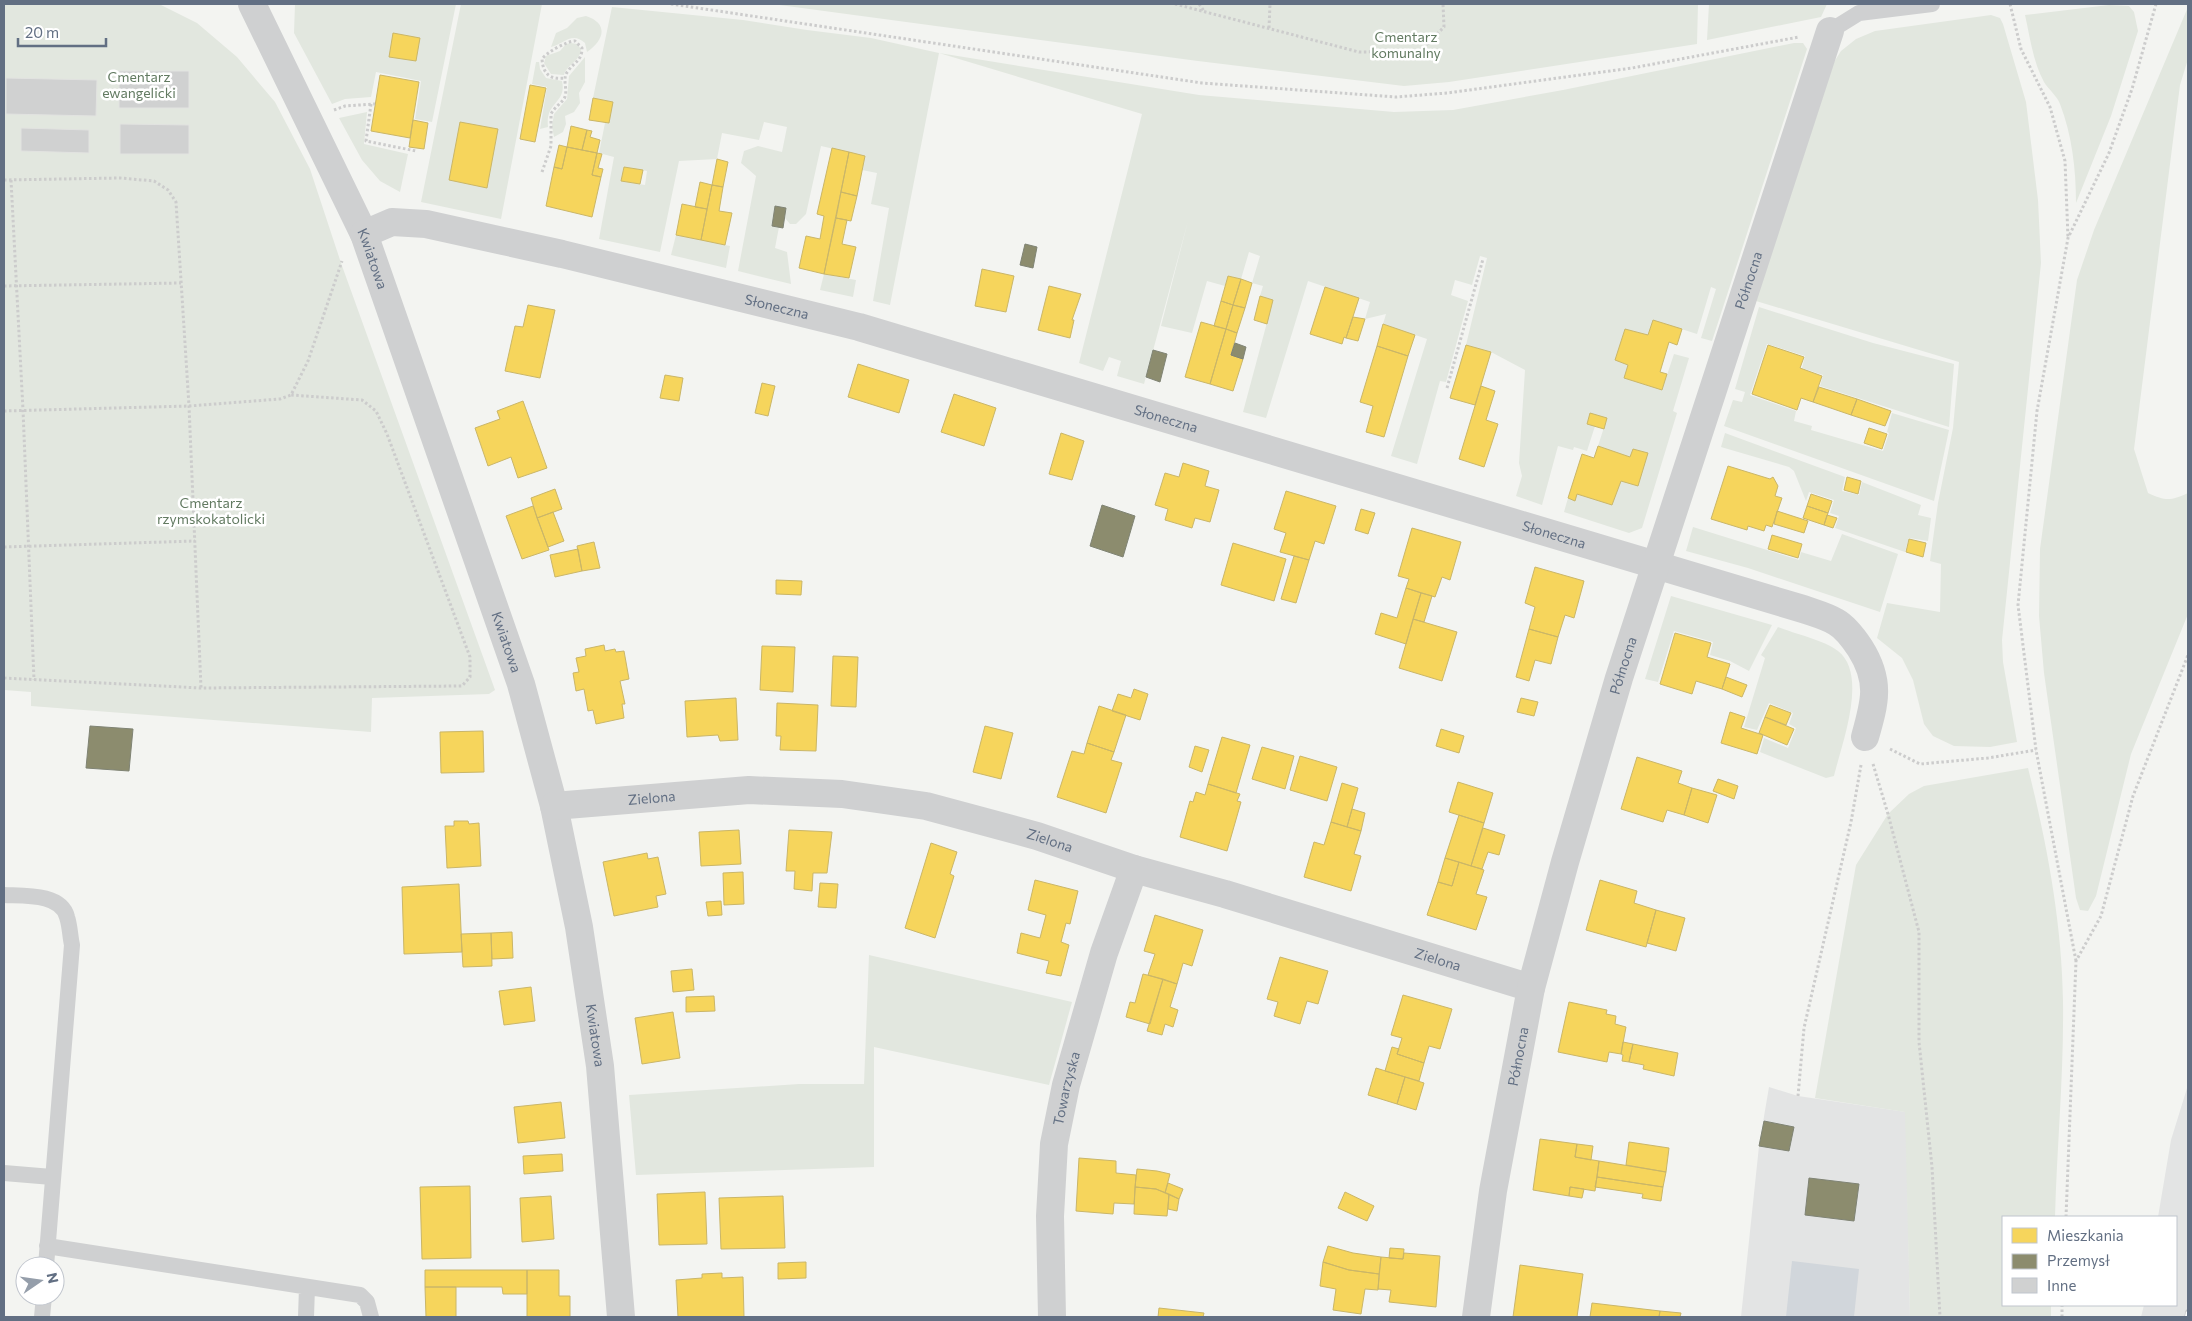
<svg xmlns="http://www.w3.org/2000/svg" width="2192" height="1321" font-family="Commissioner,sans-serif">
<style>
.built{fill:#e3e4e4}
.green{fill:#e2e7df;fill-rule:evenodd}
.water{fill:#d1d6db}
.homes{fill:#f6d55c;stroke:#cab668}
.industry{fill:#8c8c6e;stroke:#7f8374}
.building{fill:#d0d1d1;stroke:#e2e3e1}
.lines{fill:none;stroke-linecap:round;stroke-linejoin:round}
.path{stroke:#ccc;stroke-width:3;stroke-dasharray:2.5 2.5;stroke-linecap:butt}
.lane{stroke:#cfd0d1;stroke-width:16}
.street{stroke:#cfd0d1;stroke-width:28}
.rail-casing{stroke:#c4c5c6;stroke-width:5.5}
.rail{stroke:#fff;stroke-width:4;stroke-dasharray:11;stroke-linecap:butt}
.labels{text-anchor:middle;stroke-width:5;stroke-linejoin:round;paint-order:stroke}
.park-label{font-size:14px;fill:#627a61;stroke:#fff}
.street-label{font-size:14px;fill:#626f83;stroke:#fff}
</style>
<rect width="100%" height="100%" fill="#f3f4f1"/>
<!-- built -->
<path class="built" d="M2188,1085V1317H2141L2144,1305H2176V1217H2158L2171,1140Z
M1769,1087L1798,1096L1906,1112L1910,1317H1741L1759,1146Z"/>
<!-- green -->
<path class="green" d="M4,4H159L197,23L237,57L275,102L310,169L341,263L495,690L489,694L372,698L371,732L31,706V692L4,690Z
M295,4H456L432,122L415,119L421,81L376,72L371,97L345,99L332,104L294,33Z
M461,4H542L501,219L421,202Z
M772,4H1698L1697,44L1449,82L1404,86L1198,61Z
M1709,4H1827L1821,17L1707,40Z
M2109,5L2129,6L2134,12L2138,31L2111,116L2076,203C2076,169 2072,135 2060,104C2057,96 2049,90 2044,82C2033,62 2030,37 2025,15Z
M612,7L743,20L807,30L871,38L939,53L1199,95L1394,112L1453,110L1563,90L1794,43H1803L1807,49L1712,341L1701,338L1716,289L1711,287L1697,334L1653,320L1648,335L1625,329L1615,360L1628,365L1624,378L1662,390L1674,354L1689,358L1673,411L1677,413L1642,528L1629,533L1564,512L1568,498L1575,500L1577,494L1612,505L1621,481L1647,453L1633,449L1630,457L1598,446L1607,418L1590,414L1587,423L1595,426L1587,451L1574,447L1573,450L1558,446L1542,505L1516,496L1522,476L1519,463L1525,370L1491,352L1466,345L1487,258L1480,256L1472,285L1455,280L1451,295L1468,301L1446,382L1440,381L1417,464L1391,456L1427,339L1383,324L1386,314L1365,319L1370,302L1308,281L1266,418L1243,412L1273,300L1260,296L1263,286L1252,283L1260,256L1249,252L1241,279L1229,276L1225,286L1207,281L1192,333L1161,326L1188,221L1144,384L1117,376L1121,361L1109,357L1103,371L1079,363L1142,114L939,53L890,305L873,301L889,208L871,204L877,173L862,170L865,156L821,146L806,214L796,224H790L785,218L786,208L775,206L772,226L779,227L775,248L787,252L791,284L738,271L756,176L741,163L744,151L758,146L782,152L787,127L764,122L759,140L722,133L717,159L679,161L660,252L599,239L614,157L599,153L605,123H609L613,102L593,98ZM624,167L647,171L645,185L621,181Z
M2188,7V59L2180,85L2134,449L2148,493C2166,501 2170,501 2188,493V614L2131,754L2096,896L2088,911L2080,910L2076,898L2044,673L2039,616L2040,549L2077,280L2094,230Z
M1991,15L2000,18L2003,24L2026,102L2038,200L2041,263L2002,640L2003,662L2017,742L1990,747L1954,746L1933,736L1924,724L1913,680L1902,658L1877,638L1887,603L1940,612L1941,564L1930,561L1938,503L1953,428L1959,362L1756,301L1834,62L1841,51L1856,39L1875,31Z
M586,16C610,24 603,41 587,52L585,43C572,31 564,44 551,47L556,33L567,28L577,18Z
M571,43L577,44L581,49C580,62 567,64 564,75L551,74L544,63L546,56L560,51L566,44Z
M585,57V82L579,93L580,103L574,112L565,116L566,124L563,132L554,137L552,126L554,114L567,99L569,76Z
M536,62H539L540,69L546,78L562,81C567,104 545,101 548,127L540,129L547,87L532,84Z
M367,112L364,144L408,154L400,192L380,181L362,160L339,118Z
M676,235L730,246L726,268L671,255Z
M824,274L856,280L853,297L820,290Z
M1759,307L1873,343L1954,364L1949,427L1820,386L1823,375L1802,368L1805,356L1767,344L1750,395L1796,411L1794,421L1812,426L1811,430L1883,451L1889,433L1887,432L1892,413L1949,430L1934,501L1724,426L1733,400L1742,402L1745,392L1735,389Z
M1725,433L1845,477L1842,491L1859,495L1862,482L1921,505L1918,515L1931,518L1928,541L1909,538L1905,552L1835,528L1839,516L1830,513L1834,500L1809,492L1806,501L1794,471L1789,467L1721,447Z
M1693,527L1799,560L1801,552L1831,561L1842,534L1898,554L1880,612L1748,568L1686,551Z
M1671,596L1772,625L1749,671L1730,661L1710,655L1713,642L1674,631L1658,682L1645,679Z
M1778,627C1795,634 1824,640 1838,651C1869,675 1841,746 1834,776L1826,778L1760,752L1764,738L1788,748L1796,728L1789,724L1793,713L1769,703L1757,730L1744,727L1765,658L1761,655Z
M2028,768C2047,844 2062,923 2063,1001C2064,1073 2057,1145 2055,1217H2003V1305H2051V1317H1910L1905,1112L1815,1098L1856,865L1888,814L1909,794L1924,786Z
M869,955L1072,1002L1049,1085L874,1047V1167L636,1175L629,1095L799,1084H864Z"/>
<!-- water -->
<path class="water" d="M1792,1261L1859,1269L1854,1317H1786Z"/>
<!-- homes -->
<path class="homes" d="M393,33L420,38L416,61L389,57Z
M380,75L419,82L410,138L371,131Z
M530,85L546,88L535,142L520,139Z
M593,98L613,102L609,123L589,120Z
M413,120L428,123L424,149L409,147Z
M460,122L498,129L487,188L449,180Z
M571,126L587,130L582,150L567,147Z
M587,130L592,131L590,137L600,140L597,153L582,150Z
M559,145L567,147L562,169L554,167Z
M567,147L597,153L592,175L601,177L592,217L546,206L554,167L562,169Z
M832,148L849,152L824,274L799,268L806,236L820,239L824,216L817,214Z
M849,152L865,156L857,196L841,192Z
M597,153L602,154L598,168L603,169L601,177L592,175Z
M717,159L728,162L723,187L712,185Z
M624,167L643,170L640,184L621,181Z
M700,182L712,185L707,209L695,207Z
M712,185L723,187L719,211L732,213L725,245L701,240Z
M841,192L857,196L851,221L836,218Z
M682,204L707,209L701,240L676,235Z
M836,218L847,220L842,244L856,247L849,278L824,274Z
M982,269L1014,276L1006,312L975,306Z
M1228,276L1241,279L1233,305L1221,301Z
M1241,279L1252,283L1245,308L1233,305Z
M1049,286L1081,294L1072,320H1074L1070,338L1038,330Z
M1325,287L1359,298L1346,338L1344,337L1342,344L1310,334Z
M1260,296L1273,300L1267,324L1254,320Z
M1221,301L1233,305L1226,329L1214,326Z
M528,305L555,310L540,378L505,371L515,326L523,327Z
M1233,305L1245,308L1237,333L1226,329Z
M1353,317L1365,319L1358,341L1346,338Z
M1653,320L1682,329L1677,345L1669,342L1660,372L1667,374L1662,390L1624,378L1628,365L1615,360L1625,329L1648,335Z
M1201,322L1226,329L1210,384L1185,377Z
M1383,324L1415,335L1408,356L1377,346Z
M1226,329L1237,333L1231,355L1243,359L1233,391L1210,384Z
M1466,345L1491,352L1475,405L1450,398Z
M1768,345L1804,357L1800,368L1822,376L1813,402L1801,398L1797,410L1752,394Z
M1377,346L1408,356L1384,437L1366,432L1373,406L1360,402Z
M858,364L909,380L899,413L848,397Z
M665,375L683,378L679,401L660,398Z
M762,383L775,386L768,416L755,413Z
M1481,386L1495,391L1486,420L1498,424L1484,467L1459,459Z
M1819,387L1857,399L1851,415L1813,402Z
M954,394L996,408L984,446L941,432Z
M1857,399L1891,411L1885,426L1851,415Z
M523,401L547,468L518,478L511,457L488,466L475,428L500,419L497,411Z
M1590,413L1607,418L1604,429L1587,424Z
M1869,428L1887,434L1882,449L1864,443Z
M1061,433L1084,441L1072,480L1049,474Z
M1598,446L1630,457L1633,449L1648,453L1638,486L1621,481L1612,505L1577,494L1575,501L1568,498L1582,454L1594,458Z
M1183,463L1209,471L1205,486L1219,490L1210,522L1195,518L1192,528L1165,520L1168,509L1155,505L1165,473L1179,477Z
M1728,466L1770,479L1773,477L1778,486L1775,496L1782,498L1772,527L1766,525L1764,531L1748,526L1747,530L1711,519Z
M1847,477L1861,481L1858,494L1844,490Z
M555,489L562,509L537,518L531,498Z
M1286,491L1336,506L1324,544L1315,541L1309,560L1280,552L1286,533L1274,529Z
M1811,494L1832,501L1828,513L1807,506Z
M533,506L549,550L522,559L506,516Z
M1807,506L1828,513L1824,525L1803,518Z
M1361,509L1375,513L1368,534L1355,530Z
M1777,511L1808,521L1804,533L1774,524Z
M553,512L564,541L548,547L537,518Z
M1827,515L1837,518L1833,528L1824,525Z
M1412,528L1461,542L1450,580L1442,577L1435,597L1406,588L1409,579L1398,576Z
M1772,535L1802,544L1798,558L1768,549Z
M1909,539L1926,543L1923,557L1906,552Z
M594,542L600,568L582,571L577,546Z
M1233,543L1286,559L1274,601L1221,585Z
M578,549L582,571L555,577L550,555Z
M1294,556L1309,560L1296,603L1281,599Z
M1535,567L1584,581L1574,618L1565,615L1558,637L1529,629L1535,607L1525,603Z
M776,580L802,581L801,595L776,594Z
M1406,588L1421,593L1406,644L1375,634L1381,613L1397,618Z
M1421,593L1432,596L1424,622L1413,619Z
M1413,619L1457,632L1442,681L1399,668Z
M1529,629L1558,637L1551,664L1535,660L1529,681L1516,677Z
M1675,633L1711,643L1707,657L1730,664L1722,689L1696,681L1692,694L1660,684Z
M604,645L605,651L615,649L616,652L624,651L629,679L620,681L625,704H622L624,718L596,724L593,710L588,711L584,689L576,691L573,673L579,672L576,658L586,656L585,649Z
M762,646L795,647L793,692L760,690Z
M833,656L858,657L856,707L831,706Z
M1726,677L1747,685L1742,697L1722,689Z
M1134,689L1148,694L1140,720L1112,711L1118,694L1131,698Z
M736,698L738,740L720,741L718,735L687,737L685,701Z
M1521,698L1538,702L1534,716L1517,712Z
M777,703L818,705L816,751L780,750L781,736H776Z
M1770,705L1791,713L1786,725L1765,717Z
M1099,706L1126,715L1114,752L1087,743Z
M1730,712L1745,717L1741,728L1763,735L1757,754L1721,743Z
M1765,717L1794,729L1787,745L1759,733Z
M985,726L1013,733L1001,779L973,772Z
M1441,729L1464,736L1459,753L1436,746Z
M483,731L484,772L441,773L440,732Z
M1222,737L1250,745L1236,793L1208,784Z
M1087,743L1114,752L1111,760L1122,763L1106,813L1057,797L1072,751L1084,754Z
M1195,746L1209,750L1202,772L1189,767Z
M1262,747L1294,756L1285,789L1252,779Z
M1300,756L1337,767L1327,801L1290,790Z
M1637,757L1682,771L1678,783L1692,788L1684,815L1667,810L1663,822L1621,809Z
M1718,779L1738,786L1734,799L1713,791Z
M1458,782L1493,793L1484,823L1449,812Z
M1342,783L1358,788L1347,827L1331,822Z
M1208,784L1240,794L1237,801L1241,802L1227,851L1180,837L1190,801L1193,802L1196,792L1205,795Z
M1692,788L1717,795L1708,823L1684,815Z
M1352,809L1365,813L1361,831L1347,827Z
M1459,815L1484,823L1471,866L1445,858Z
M454,821H468L469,824L479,823L481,866L447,868L445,826H454Z
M1331,822L1361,831L1354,854L1361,856L1351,891L1304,877L1314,842L1324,845Z
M1483,828L1505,835L1499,855L1488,852L1482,869L1471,866Z
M739,830L741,864L701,866L699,832Z
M789,830L832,832L827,873H813L812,891L794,889L795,871H786Z
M931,843L957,852L950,874L954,876L935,938L905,928Z
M647,853L648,859L658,857L666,894L656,896L658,907L614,916L603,862Z
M1445,858L1459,862L1452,886L1438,882Z
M1459,862L1484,870L1476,894L1487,897L1476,930L1427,915L1438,882L1452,886Z
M743,872L744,904L724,905L723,873Z
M1035,880L1078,891L1070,924L1066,923L1061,942L1069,945L1061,976L1046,973L1049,961L1017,953L1021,933L1040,938L1046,915L1028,910Z
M1600,880L1637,891L1634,903L1656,910L1646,947L1586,930Z
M820,883L838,884L836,908L818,907Z
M459,884L462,952L404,954L402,887Z
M721,901L722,915L708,916L706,902Z
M1656,910L1685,918L1676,951L1647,943Z
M1155,915L1203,930L1192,966L1183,963L1177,984L1148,975L1155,954L1144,951Z
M512,932L513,958L492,959L491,933Z
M491,933L492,966L463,967L461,934Z
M1280,957L1328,971L1318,1004L1307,1001L1300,1024L1274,1016L1278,1002L1267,999Z
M692,969L694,990L673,992L671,971Z
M1143,974L1163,979L1150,1024L1126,1017L1130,1002L1135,1003Z
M1163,979L1177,984L1170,1007L1178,1010L1173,1027L1165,1024L1162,1035L1147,1031Z
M531,987L535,1021L504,1025L499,991Z
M1403,995L1452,1009L1440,1049L1429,1046L1424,1063L1397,1054L1402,1038L1391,1035Z
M714,996L715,1011L686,1012V997Z
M1569,1002L1607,1010L1606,1014L1616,1016L1615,1024L1626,1027L1621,1054L1609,1052L1607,1062L1558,1052Z
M673,1012L680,1058L642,1064L635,1018Z
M1623,1042L1633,1044L1629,1062L1622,1061L1623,1055L1621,1054Z
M1633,1044L1678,1053L1674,1076L1643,1069L1644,1065L1629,1062Z
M1392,1047L1399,1049L1397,1054L1424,1063L1419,1081L1385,1071Z
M1376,1068L1405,1077L1397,1104L1368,1095Z
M1405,1077L1424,1083L1416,1110L1397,1104Z
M561,1102L565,1138L518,1143L514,1107Z
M1540,1139L1577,1144L1575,1157L1599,1161L1595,1191L1570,1187L1569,1196L1533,1190Z
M1629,1142L1669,1148L1666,1172L1626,1165Z
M1577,1144L1593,1146L1591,1160L1575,1157Z
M562,1154L563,1171L524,1174L523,1156Z
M1079,1158L1116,1161V1173L1136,1175L1134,1204L1114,1203L1113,1214L1076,1211Z
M1599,1161L1666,1172L1663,1187L1597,1177Z
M1137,1169L1157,1171L1170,1174L1165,1193L1156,1189L1135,1187Z
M1597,1177L1663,1187L1661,1201L1642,1198L1643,1194L1595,1187Z
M1168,1183L1183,1189L1179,1199L1165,1193Z
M470,1186L471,1258L422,1259L420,1187Z
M1135,1187L1156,1189L1169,1194L1167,1216L1134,1214Z
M1570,1187L1584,1189L1582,1198L1569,1196Z
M705,1192L707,1244L659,1245L657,1194Z
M1345,1192L1374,1206L1367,1221L1338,1208Z
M1169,1194L1179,1199L1177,1211L1168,1209Z
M551,1196L554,1239L522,1242L520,1198Z
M783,1196L785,1248L721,1249L719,1198Z
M1328,1246L1353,1253L1381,1257L1379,1274L1349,1270L1323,1262Z
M1390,1248L1404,1249L1403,1259L1389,1258Z
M1404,1253L1440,1256L1436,1307L1389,1302L1391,1290L1378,1289L1381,1257L1403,1259Z
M806,1262V1278L778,1279V1263Z
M1323,1262L1349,1270L1379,1274L1378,1290L1365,1289L1361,1314L1333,1310L1336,1289L1320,1286Z
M1520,1265L1583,1274L1577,1317H1513Z
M425,1270H527V1294H503L502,1287H425Z
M527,1270H559V1296H570V1317H527Z
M722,1273V1278L743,1277L744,1317H678L676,1280L702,1278V1274Z
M425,1287H456V1317H426Z
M1592,1303L1660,1311L1659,1317H1590Z
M1159,1308L1204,1313L1203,1317H1158Z
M1660,1311L1681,1313L1680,1317H1659Z"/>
<!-- industry -->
<path class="industry" d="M775,206L786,208L783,228L772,226Z
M1025,244L1037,247L1033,268L1020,265Z
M1235,343L1246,347L1243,359L1231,355Z
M1153,350L1167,354L1160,382L1146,377Z
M1102,505L1135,516L1123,557L1090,546Z
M90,726L133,729L129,771L86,768Z
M1764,1121L1794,1127L1789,1151L1759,1146Z
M1809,1178L1859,1184L1854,1221L1805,1215Z"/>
<!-- building -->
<path class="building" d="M119,71H189V108H119Z
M6,78L97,80L96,116L6,114Z
M120,124L189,125V154H120Z
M21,128L89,130V153L21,151Z"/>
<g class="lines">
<!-- path -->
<path class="path" d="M671,4L1202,83L1396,97L1447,93L1632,68L1799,37
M1175,4L1359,52L1420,51L1444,27L1443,4
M1199,4L1204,11
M2010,4L2021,49L2050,107L2065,161L2068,238
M1269,28L1270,4
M371,104L366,141L416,151
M334,110L345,106L375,104
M542,172L551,146V114C554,108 560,104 564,99C569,90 561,79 568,71C574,62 582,61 582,48L575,41C567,41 547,52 542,59C543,74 550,80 565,78
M4,180L120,178L154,181L168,190L176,202L189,406L201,688
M11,180L23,410L34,680
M4,286L181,283
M1447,388L1483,259
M4,411L189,406L280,399L291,395L308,361L342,261
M4,547L195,541
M4,678L201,688L462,686L470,677V657L387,434L376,411L362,400L291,395
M1890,749L1920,764L1988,758L2036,750
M1873,764L1888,814L1919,932V1042L1932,1167L1940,1317
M2076,961L2036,750L2018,605L2037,411L2068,238L2109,153L2132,89L2156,4
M1798,1096L1804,1028L1851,822L1861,765
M2066,1217L2076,961L2101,916L2133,796L2188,655
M2062,1317V1305"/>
<!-- lane -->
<path class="lane" d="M1830,31L1859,13L1932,4
M4,895C23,896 61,893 67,917C70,926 70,936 72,945L46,1266
M4,1173L52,1177
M47,1246L360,1295L367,1302L371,1317
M42,1317L44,1296
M306,1317L307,1287"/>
<!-- street -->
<g class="street">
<path id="s1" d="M252,4L364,234L521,684L554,806L579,927L600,1066L621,1317"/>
<path id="s2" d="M364,234L392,222L426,224L562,254L859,327L1803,609C1814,613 1826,616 1836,622C1845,627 1854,639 1860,648C1881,681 1875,702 1865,737"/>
<path id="s3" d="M554,806L749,790L842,794L926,806L1037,836L1134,869L1225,894L1531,988"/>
<path id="s4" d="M1052,1317L1050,1216L1054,1144L1066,1085L1104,953L1134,869"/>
<path id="s5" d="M1476,1317L1493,1191L1531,988L1565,862L1619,678L1830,31"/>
</g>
<defs>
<path id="rail" d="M2187,1317L2188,1312"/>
</defs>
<!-- rail casing -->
<use href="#rail" class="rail-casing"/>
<!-- rail -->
<use href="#rail" class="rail"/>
</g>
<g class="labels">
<!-- park labels -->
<g class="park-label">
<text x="1406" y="42">Cmentarz<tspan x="1406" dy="16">komunalny</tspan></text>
<text x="139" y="82">Cmentarz<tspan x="139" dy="16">ewangelicki</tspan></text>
<text x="211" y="508">Cmentarz<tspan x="211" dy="16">rzymskokatolicki</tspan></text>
</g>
<!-- street labels -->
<g class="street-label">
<text dy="5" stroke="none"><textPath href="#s1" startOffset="282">Kwiatowa</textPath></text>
<text dy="5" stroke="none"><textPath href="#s5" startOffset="1074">Północna</textPath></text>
<text dy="5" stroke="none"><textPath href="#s2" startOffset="425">Słoneczna</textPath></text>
<text dy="5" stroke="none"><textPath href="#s2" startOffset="830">Słoneczna</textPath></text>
<text dy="5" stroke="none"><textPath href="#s2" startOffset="1235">Słoneczna</textPath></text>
<text dy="5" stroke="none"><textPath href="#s1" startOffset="688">Kwiatowa</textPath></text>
<text dy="5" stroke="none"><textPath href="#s5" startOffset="669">Północna</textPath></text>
<text dy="5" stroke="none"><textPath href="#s3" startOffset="98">Zielona</textPath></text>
<text dy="5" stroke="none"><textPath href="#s3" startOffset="502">Zielona</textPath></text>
<text dy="5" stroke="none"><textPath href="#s3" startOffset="908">Zielona</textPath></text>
<text dy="5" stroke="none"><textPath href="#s1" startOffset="1092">Kwiatowa</textPath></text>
<text dy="5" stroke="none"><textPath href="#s5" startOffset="264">Północna</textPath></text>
<text dy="5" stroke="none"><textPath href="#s4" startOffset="230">Towarzyska</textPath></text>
</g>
</g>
<!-- border -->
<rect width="2192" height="1321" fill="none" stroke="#626f83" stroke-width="10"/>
<!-- legend -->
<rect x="2002" y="1216" width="175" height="90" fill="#ffffff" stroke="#c0c5cd"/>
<rect x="2012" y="1228" width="25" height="15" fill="#f6d55c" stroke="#c0c5cd"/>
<text x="2047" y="1241" font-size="15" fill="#626f83">Mieszkania</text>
<rect x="2012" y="1254" width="25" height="15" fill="#8c8c6e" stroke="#c0c5cd"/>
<text x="2047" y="1266" font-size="15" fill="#626f83">Przemysł</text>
<rect x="2012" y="1278" width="25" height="15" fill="#d0d1d1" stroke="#c0c5cd"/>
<text x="2047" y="1291" font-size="15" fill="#626f83">Inne</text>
<!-- north arrow -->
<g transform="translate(40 1281) rotate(77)"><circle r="24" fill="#ffffff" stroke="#c0c5cd"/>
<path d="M0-4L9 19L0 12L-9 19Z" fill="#959eaa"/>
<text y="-8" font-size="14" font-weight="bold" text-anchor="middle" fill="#626f83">N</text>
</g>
<!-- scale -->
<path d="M18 38v8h88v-8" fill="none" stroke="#626f83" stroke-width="2.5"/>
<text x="25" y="38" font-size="15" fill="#626f83" stroke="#ffffff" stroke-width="4" paint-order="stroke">20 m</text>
</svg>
